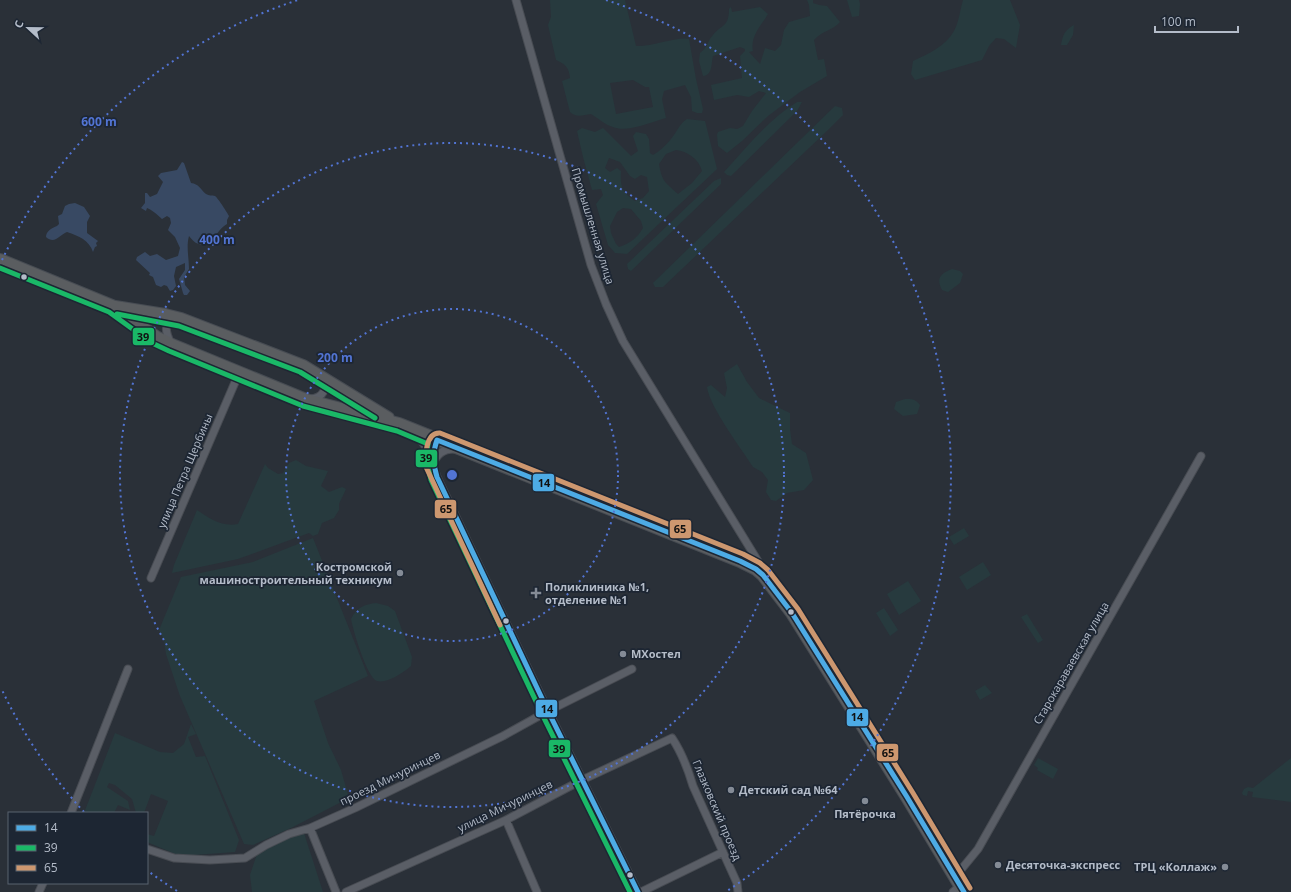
<svg xmlns="http://www.w3.org/2000/svg" width="1291" height="892" font-family="'Open Sans',sans-serif">
<style>
.green{fill:#273a3e;fill-rule:evenodd}
.water{fill:#384963}
.lines{fill:none;stroke-linecap:round;stroke-linejoin:round}
.street-casing{stroke:#484c53;stroke-width:9}
.highway-casing{stroke:#474c53;stroke-width:14}
.street{stroke:#5a5e66;stroke-width:7}
.highway{stroke:#5a5d60;stroke-width:12}
.bus-1-casing{stroke:#1d2633;stroke-width:8}
.bus-2-casing{stroke:#1d2633;stroke-width:8}
.bus-3-casing{stroke:#1d2633;stroke-width:8}
.bus-1{stroke:#4dabe5;stroke-width:5}
.bus-2{stroke:#1ab867;stroke-width:5}
.bus-3{stroke:#cd976f;stroke-width:5}
.ring{fill:none;stroke:#5274d3;stroke-width:2;stroke-dasharray:2 4}
.bus-dot{fill:#b4bcc9;stroke:#1d2633;stroke-width:1.5}
.poi-dot{fill:#848b96;stroke:#1d2633;stroke-width:1.5}
.labels{text-anchor:middle;stroke-width:3.5;stroke-linejoin:round;paint-order:stroke}
.street-label{font-size:11px;fill:#b4bcc9;stroke:#1d2633}
.poi-label{font-size:11px;font-weight:bold;fill:#b4bcc9;stroke:#1d2633;text-anchor:start}
.centre{fill:#5274d3;stroke:#1d2633;stroke-width:2}
.ring-label{font-size:12px;text-anchor:middle;font-weight:bold;fill:#5274d3;stroke:#1d2633;stroke-width:3.5;stroke-linejoin:round;paint-order:stroke}
.line-badge{stroke:#1d2633;stroke-width:1.5}
.pale-badge-label{font-size:11px;text-anchor:middle;font-weight:bold;fill:#111}
</style>
<rect width="100%" height="100%" fill="#2a3038"/>
<!-- green -->
<path class="green" d="M550,0H625L636,46C651,47 678,36 689,39L696,79L703,109L702,113H697L692,111L691,97L685,85L664,91L662,99L666,118C652,122 626,133 613,127C605,125 598,118 591,114C583,115 576,118 570,112L562,81L570,78C569,67 565,64 556,60L548,25L551,17ZM633,80L645,87H649L653,107L616,114L610,83Z
M807,0H813V3L819,5L827,6L840,22C832,31 823,30 814,40L818,60L824,59L827,76L800,92L768,116L742,141L727,153L718,146L717,135L718,132L730,128L737,129L743,126L752,111L766,93L759,91L749,97L737,95L714,100L711,85L742,78L740,56L745,51V49L740,47L713,56C711,64 713,75 703,76L699,61L700,53C709,46 707,41 713,35C722,24 729,27 729,9L731,7L732,12L760,7L768,14C761,26 750,36 753,51L749,52L760,64L765,48L775,51L781,45L784,30L789,22L810,16L809,5Z
M847,0H859L860,4L859,16L852,17Z
M963,0H1010L1020,25L1016,48L1004,39L996,38L989,46L982,60L915,80L911,74L913,61C928,54 946,46 954,31C959,22 960,10 963,0Z
M1074,25L1073,35L1067,45H1061C1063,34 1065,30 1074,25Z
M797,102H802L797,111L731,176L727,175L724,172C747,147 768,120 797,102Z
M835,106L842,108L843,115L829,129L663,287H655L653,283Z
M687,119L705,121L717,169L627,254L615,253L608,245L596,204L603,195L601,189L592,190L583,157L577,131L582,128L595,132L603,128L631,156L638,151L633,136L636,132L646,134L649,139L650,153L653,155C660,151 666,145 671,139C677,132 679,124 687,119ZM676,150C687,151 699,159 702,171L692,183L678,194C665,182 662,182 659,164L666,154ZM609,158L620,162L630,176L635,179L641,175L647,177L649,191L643,198L635,201C622,192 620,187 621,171L617,168L610,172L605,168ZM623,208L631,209L641,221L643,228C637,238 631,243 619,247L616,244L611,233L610,226L617,212Z
M721,178V184L631,271L628,269L627,264L714,181Z
M952,269L960,271L963,274L960,283L948,292L942,290C936,278 940,274 952,269Z
M737,364L747,382L759,398L790,413V429L792,444L806,453L813,480L804,490L787,493L776,501L771,500L766,492L768,480L762,472L753,467C741,448 710,408 707,387L711,385L725,397L727,388L724,373Z
M905,399C913,399 915,399 920,405L917,414L903,416L894,409L896,402Z
M296,460L306,466L328,471L321,486L329,492L342,487L346,489L339,504V510L334,518L322,523L318,534L313,536L309,533L238,559L172,573L174,565L197,510C210,519 222,527 238,524L265,464L268,468L278,474L283,473L289,463Z
M964,528L969,536L954,545L949,537Z
M313,538L368,676L314,701L328,743L341,770L349,798L291,828L253,845L244,844L180,696L166,654L164,640L159,630L181,577L253,562Z
M983,562L991,575L967,590L959,577Z
M908,581L921,601L899,615L887,594Z
M376,603L388,606L395,611L412,657L411,666C404,672 387,684 377,681C367,678 353,630 351,619C356,608 365,604 376,603Z
M884,608L898,630L890,636L876,613Z
M1027,614L1043,640L1038,643L1021,617Z
M985,685L992,693L980,700L975,691Z
M191,724L196,734L188,737L196,757L205,756L239,840L235,852L180,856L147,842V834L154,836L168,801L151,794L144,813H136L132,799L115,785L109,783L107,787L128,801L130,810L118,805L114,813H84L115,733L160,752L173,753L184,744Z
M1038,758L1058,769L1053,779L1037,770L1038,768L1034,765Z
M1291,758V802L1252,797L1253,792L1248,791L1247,796L1243,795L1242,793L1244,789L1248,787L1253,788Z
M304,833L323,892H252L250,875L257,854L296,834Z"/>
<!-- water -->
<path class="water" d="M182,162L184,163L191,183C199,184 200,189 206,194C209,196 212,195 215,196C218,198 228,214 229,216L227,220V224C222,227 216,233 215,239C204,245 198,248 189,236C186,247 189,258 189,269L184,277L185,285L190,291L187,295H184L183,293L179,279L185,270V263L176,267L174,276L176,286L173,290L170,291L167,286L164,285L161,287L156,285L153,277L149,275L150,273L136,260L137,257L145,252L150,256L157,254L166,260L178,256L180,248L175,237L168,230L171,223L170,218L167,216L162,219C159,216 151,209 147,208L146,211L141,208L145,203V193H147L150,197L157,194L163,182L158,176L161,173L177,170Z
M75,203L84,207L90,216L87,222V233L98,241L96,243L97,246L95,247L93,252C89,240 79,236 67,232C59,235 55,245 46,237C46,231 52,228 57,226L59,224L58,216L62,214L65,206L69,204Z"/>
<g class="lines">
<defs>
<path id="street" d="M516,0L591,265L606,304L623,341L764,571
M171,344C166,333 162,323 176,319
M310,399C323,398 329,388 321,378
M414,433C427,443 432,462 437,477L548,711L638,892
M432,461L434,448L437,440
M433,465C436,454 443,449 454,449
M151,578L239,373
M71,813L128,669
M506,820L537,892
M310,828L336,892
M147,849L174,858L210,860L245,858L266,845L289,834L310,828L355,808L503,736L548,711L632,669
M955,877L978,849L1201,456
M39,892L43,883
M346,892L506,820L582,780L672,738C682,753 688,769 693,786L737,883L738,892
M641,892L723,852
M953,892L960,886"/>
<path id="highway" d="M0,260L112,306L156,337L172,345L306,400L399,424L740,561L756,569L763,575L792,613L907,797L964,892
M115,307L165,315L181,319L303,366L388,418"/>
</defs>
<!-- street casing -->
<use href="#street" class="street-casing"/>
<!-- highway casing -->
<use href="#highway" class="highway-casing"/>
<!-- street -->
<use href="#street" class="street"/>
<!-- highway -->
<use href="#highway" class="highway"/>
<defs>
<path id="bus-1" d="M638,892L548,711L437,477C433,464 432,453 437,440L740,561L756,569L763,575L792,613L907,797L964,892"/>
<path id="bus-2" d="M0,268L109,312L152,343L169,351L303,406L397,431L428,444L426,459L431,480L542,714L630,892
M117,314L179,326L300,372L375,418"/>
<path id="bus-3" d="M500,625L426,467C425,458 425,432 440,433L743,554L760,563L768,570L798,609L913,793L970,888"/>
</defs>
<!-- bus-1 casing -->
<use href="#bus-1" class="bus-1-casing"/>
<!-- bus-2 casing -->
<use href="#bus-2" class="bus-2-casing"/>
<!-- bus-3 casing -->
<use href="#bus-3" class="bus-3-casing"/>
<!-- bus-1 -->
<use href="#bus-1" class="bus-1"/>
<!-- bus-2 -->
<use href="#bus-2" class="bus-2"/>
<!-- bus-3 -->
<use href="#bus-3" class="bus-3"/>
</g>
<!-- distance rings -->
<g class="ring">
<circle cx="452" cy="475" r="166"/>
<circle cx="452" cy="475" r="332"/>
<path d="M177 891A499 499 0 0 1 148 871M84 812A499 499 0 0 1 2 690M2 260A499 499 0 0 1 298 0M606 0A499 499 0 0 1 727 891"/>
</g>
<!-- markers -->
<g class="bus-dot">
<circle cx="24" cy="277" r="3.5"/>
<circle cx="791" cy="612" r="3.5"/>
<circle cx="506" cy="621" r="3.5"/>
<circle cx="630" cy="875" r="3.5"/>
</g>
<g class="poi-dot">
<circle cx="400" cy="573" r="4"/>
<path d="M534 587h4v4h4v4h-4v4h-4v-4h-4v-4h4z"/>
<circle cx="623" cy="654" r="4"/>
<circle cx="731" cy="790" r="4"/>
<circle cx="865" cy="801" r="4"/>
<circle cx="998" cy="865" r="4"/>
<circle cx="1225" cy="867" r="4"/>
</g>
<g class="labels">
<!-- street labels -->
<g class="street-label">
<text transform="translate(593 226) rotate(73)" y="4">Промышленная улица</text>
<text transform="translate(185 471) rotate(-67)" y="4">улица Петра Щербины</text>
<text transform="translate(1071 663) rotate(-60)" y="4">Старокараваевская улица</text>
<text transform="translate(390 778) rotate(-26)" y="4">проезд Мичуринцев</text>
<text transform="translate(505 806) rotate(-26)" y="4">улица Мичуринцев</text>
<text transform="translate(717 810) rotate(67)" y="4">Глазковский проезд</text>
</g>
<!-- poi labels -->
<g class="poi-label">
<text x="392" y="571" text-anchor="end">Костромской<tspan x="392" dy="13">машиностроительный техникум</tspan></text>
<text x="545" y="591">Поликлиника №1,<tspan x="545" dy="13">отделение №1</tspan></text>
<text x="631" y="658">МХостел</text>
<text x="739" y="794">Детский сад №64</text>
<text x="865" y="818" text-anchor="middle">Пятёрочка</text>
<text x="1006" y="869">Десяточка-экспресс</text>
<text x="1217" y="871" text-anchor="end">ТРЦ «Коллаж»</text>
</g>
</g>
<circle cx="452" cy="475" r="6" class="centre"/>
<g class="ring-label">
<text x="99" y="126">600 m</text>
<text x="217" y="244">400 m</text>
<text x="335" y="362">200 m</text>
</g>
<g class="line-badge">
<rect x="132" y="327" width="23" height="19" rx="4" fill="#1ab867"/>
<rect x="415" y="449" width="23" height="19" rx="4" fill="#1ab867"/>
<rect x="532" y="473" width="23" height="19" rx="4" fill="#4dabe5"/>
<rect x="434" y="499" width="23" height="20" rx="4" fill="#cd976f"/>
<rect x="669" y="519" width="23" height="20" rx="4" fill="#cd976f"/>
<rect x="535" y="699" width="23" height="19" rx="4" fill="#4dabe5"/>
<rect x="846" y="708" width="23" height="19" rx="4" fill="#4dabe5"/>
<rect x="548" y="739" width="23" height="19" rx="4" fill="#1ab867"/>
<rect x="876" y="743" width="23" height="19" rx="4" fill="#cd976f"/>
</g>
<g class="pale-badge-label">
<text x="143" y="341">39</text>
<text x="426" y="462">39</text>
<text x="544" y="487">14</text>
<text x="446" y="513">65</text>
<text x="680" y="533">65</text>
<text x="547" y="713">14</text>
<text x="857" y="721">14</text>
<text x="559" y="753">39</text>
<text x="888" y="757">65</text>
</g>
<!-- legend -->
<rect x="8" y="812" width="140" height="72" fill="#1d2633" stroke="#59626f"/>
<rect x="16" y="825" width="20" height="6" fill="#4dabe5" stroke="#59626f"/>
<text x="44" y="832" font-size="12" fill="#b4bcc9">14</text>
<rect x="16" y="845" width="20" height="6" fill="#1ab867" stroke="#59626f"/>
<text x="44" y="852" font-size="12" fill="#b4bcc9">39</text>
<rect x="16" y="865" width="20" height="6" fill="#cd976f" stroke="#59626f"/>
<text x="44" y="872" font-size="12" fill="#b4bcc9">65</text>
<!-- north arrow -->
<g transform="translate(28 28) rotate(292)" stroke="#1d2633" stroke-width="3" paint-order="stroke">
<path d="M0-3L7 15L0 10L-7 15Z" fill="#b4bcc9"/>
<text y="-6" font-size="11" font-weight="bold" text-anchor="middle" fill="#b4bcc9">С</text>
</g>
<!-- scale -->
<path d="M1155 26v6h83v-6" fill="none" stroke="#b4bcc9" stroke-width="2"/>
<text x="1161" y="26" font-size="12" fill="#b4bcc9" stroke="#1d2633" stroke-width="3" paint-order="stroke">100 m</text>
</svg>
